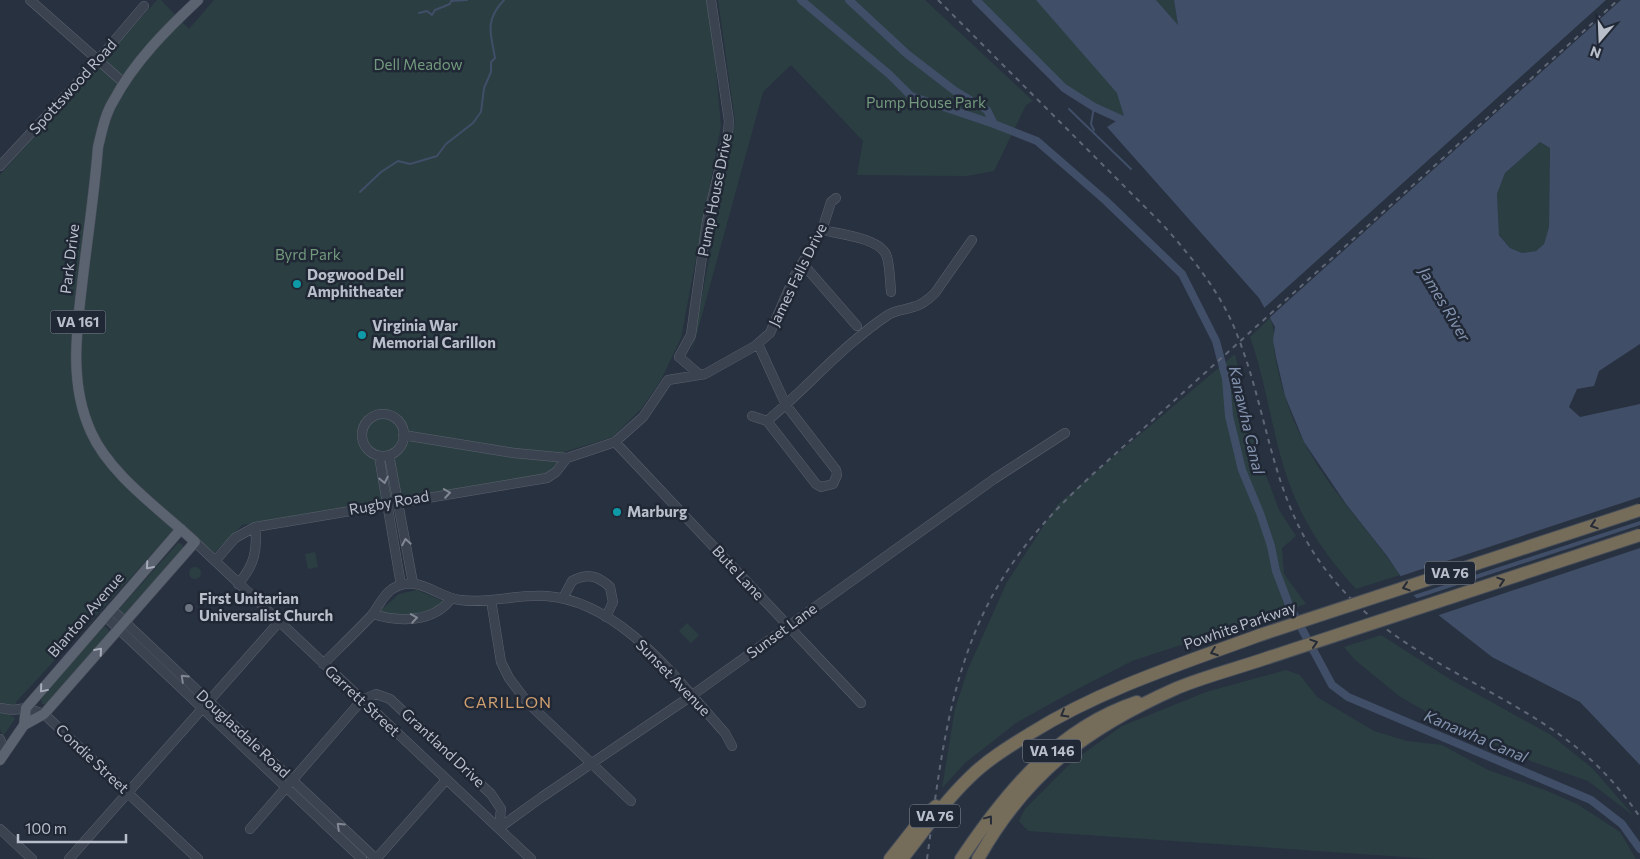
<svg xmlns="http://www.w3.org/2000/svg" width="1640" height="859" font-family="Commissioner,sans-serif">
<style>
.green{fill:#2b3f42}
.water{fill:#404e68;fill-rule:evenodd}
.pier{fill:#283140}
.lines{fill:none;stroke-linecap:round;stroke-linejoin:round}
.stream{stroke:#404e68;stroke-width:2}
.canal{stroke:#404e68;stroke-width:8}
.minor-casing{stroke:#5a616d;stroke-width:10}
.major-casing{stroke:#464c59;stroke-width:11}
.highway-casing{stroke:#474e5a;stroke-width:14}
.minor{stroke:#3c4350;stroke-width:9}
.major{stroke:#5b6270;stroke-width:10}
.highway{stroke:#756c5a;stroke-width:12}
.rail{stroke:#5f6777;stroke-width:2;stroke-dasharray:5 5;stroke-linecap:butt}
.highway-bridge-casing{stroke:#474e5a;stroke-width:14;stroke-linecap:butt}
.highway-bridge{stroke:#756c5a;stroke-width:12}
.oneway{stroke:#818793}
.oneway2{stroke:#252b37}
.oneway3{stroke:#a6acb8}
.culture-dot{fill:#0f9aa8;stroke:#212835;stroke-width:2}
.worship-dot{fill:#6b7280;stroke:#212835;stroke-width:2}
.labels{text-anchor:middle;stroke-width:5;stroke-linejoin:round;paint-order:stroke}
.shield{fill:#212835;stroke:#8b929d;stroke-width:1}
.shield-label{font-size:14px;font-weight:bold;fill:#b9bfca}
.park-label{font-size:15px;fill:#72997d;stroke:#212835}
.street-label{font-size:15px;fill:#b9bfca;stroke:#212835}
.poi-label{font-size:15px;font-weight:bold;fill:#b9bfca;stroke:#212835;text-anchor:start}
.water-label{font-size:16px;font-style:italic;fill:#8393af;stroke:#212835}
.neighbourhood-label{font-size:16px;letter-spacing:1px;fill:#cf9f70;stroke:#212835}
</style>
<rect width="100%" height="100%" fill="#283140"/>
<!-- green -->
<path class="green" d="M157,0H161L189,29L214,0H707L714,49L721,126L681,338L661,380L641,409L613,437L564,452L557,464L546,474L242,525L212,555L179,525L17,701L9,715L14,717L15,719L3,736L0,729V175Z
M718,0H925L1033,101L1026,105L994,171L967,176L857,175L863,141L791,65L763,92L691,355L735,121Z
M976,0H1044L1112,76L1135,127L1086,103L1062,86Z
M1156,0H1174L1178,25Z
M1540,142L1550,148L1549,227L1544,244L1536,251L1522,253L1510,248L1499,234L1497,194L1505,173Z
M1270,318C1276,330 1273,342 1275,355C1280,384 1290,416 1304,442C1329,490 1369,530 1400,575L1356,589C1331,562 1310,533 1295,498C1273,447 1269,390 1250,337Z
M1235,354L1257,451L1279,510L1296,536L1282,548L1284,574L1306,604L1132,661L1068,694L1016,723L965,763L942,788L955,709L968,669L1007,582L1058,504Z
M178,543L182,544L183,548L127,614H121L119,609Z
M315,552L318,567L308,569L305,554Z
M189 573a6 6 0 1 1 12 0a6 6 0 1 1-12 0Z
M417,590L445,602C420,618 407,618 378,613L399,594Z
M687,623L699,635L691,643L679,631Z
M104,626L109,630L108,635L47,704H42L41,696Z
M1381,635L1448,678L1551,735L1592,768L1634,816L1588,781L1533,762L1435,717L1399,696L1354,659L1344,647Z
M1286,670L1300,675L1317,697L1374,731L1407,741L1442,745L1488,770L1545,790L1577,804L1620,832L1636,859H1434L1028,831L1019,821L1025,809L1073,761L1122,726L1206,692Z"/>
<!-- water -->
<path class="water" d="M1036,0H1156L1178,25L1174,0H1640V344L1599,371L1594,386L1577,389L1569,407L1580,417L1640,404V765L1580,702L1492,657L1414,596L1387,556L1346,504L1304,442L1285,396L1276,357L1273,340L1275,327L1259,298L1107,127L1124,116L1117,93ZM1540,142L1550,148L1549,227L1544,244L1536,251L1522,253L1510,248L1499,235L1497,194L1505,173Z"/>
<!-- pier -->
<path class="pier" d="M1606,0H1621L1268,319L1263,309Z
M1640,497V521L1411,596L1398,577Z
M1640,525V548L1436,616L1415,599Z"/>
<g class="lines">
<!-- stream -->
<path class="stream" d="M419,13L427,11L432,15L435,10L450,4L451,1L467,0
M1069,109L1131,169
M1094,130L1091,124L1094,107
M360,192L381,172L398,161L410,164L437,156L446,144L473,123L481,112L484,88L491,72V62L495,58C491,34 484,21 504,0"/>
<!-- canal -->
<path class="canal" d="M801,0L890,75L911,96L994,124L1037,141L1105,200L1182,274L1216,341L1226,379L1229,416L1242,470L1260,513L1271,546L1276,571L1289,605L1332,685L1348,697L1591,800L1622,824L1640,849
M849,0L907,54L955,91L987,110L994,124
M976,0L1064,88L1094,107L1127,122"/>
<defs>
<path id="minor" d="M30,0L124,83
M0,166L92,67L144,6
M822,230C839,234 882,238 887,257C890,268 890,281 891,292
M803,264L857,326
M758,344L786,405L836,470L837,475L833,484L821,487L816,484L767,421C808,387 844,344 888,315C895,310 905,310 913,307C922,305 929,299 935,293L972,240
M700,375L679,357L691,335L707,221L728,132L729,121L711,0
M362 435a21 21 0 1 1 42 0a21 21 0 1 1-42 0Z
M752,416L767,421
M403,435L514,453L567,458L615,442L643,417L668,380L705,374L755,346L770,333L795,275L822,230L831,202L836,198
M615,442L861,703
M389,455L413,583
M379,456L401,585
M195,542L531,859
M215,561L235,538L255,527L547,478L556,472L567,458
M238,584C254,566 258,550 255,527
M563,598L572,581C587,573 597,575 610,587L613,602L606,617
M491,600L501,662L509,678L527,702L631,801
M111,609L376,859L446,780
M373,614C398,622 433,623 451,599
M105,616L362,859
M323,664C339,648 356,632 371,616C379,607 382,596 392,589C418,573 436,597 460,600C488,604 517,594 546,596C621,601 679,682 725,733L732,746
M0,708L13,710L26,708L44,714L198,859
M0,739L5,753
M499,828L542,797L691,696L994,479L1065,433
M0,829L32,859
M250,829L362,700L376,694L390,699L491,794L501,809L499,828
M69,859L279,622"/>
<path id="major" d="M24,725L26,708L181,529
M0,760L24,725L44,714L195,542C161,510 110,475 91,432C67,380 78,322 84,268C89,227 95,187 98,147C102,131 105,114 114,100C134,62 167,29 198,0"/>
<path id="highway" d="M890,859L923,817L936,806
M902,859C924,831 944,802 970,777C987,760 1010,746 1031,733C1102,689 1181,664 1260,635
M961,859C1006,792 1058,728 1137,702
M978,859C1027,772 1087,728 1177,688C1206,676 1238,668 1267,658"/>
</defs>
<!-- minor casing -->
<use href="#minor" class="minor-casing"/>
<!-- major casing -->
<use href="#major" class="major-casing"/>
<!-- highway casing -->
<use href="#highway" class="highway-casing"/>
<!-- minor -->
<use href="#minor" class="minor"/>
<!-- major -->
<use href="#major" class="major"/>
<!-- highway -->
<use href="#highway" class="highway"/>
<!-- rail -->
<path class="rail" d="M938,0L1164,226C1194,260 1222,294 1238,337C1271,422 1271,505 1333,579C1398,658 1498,685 1576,747C1601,767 1622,791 1640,817
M927,859C941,757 951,651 1012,564C1035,530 1063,502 1093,474L1618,0"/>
<defs>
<path id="highway-bridge" d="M1260,635L1640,510
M1267,658L1640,535"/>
</defs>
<!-- highway-bridge casing -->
<use href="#highway-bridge" class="highway-bridge-casing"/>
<!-- highway-bridge -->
<use href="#highway-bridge" class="highway-bridge"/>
</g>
<!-- one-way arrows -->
<defs><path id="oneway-chevron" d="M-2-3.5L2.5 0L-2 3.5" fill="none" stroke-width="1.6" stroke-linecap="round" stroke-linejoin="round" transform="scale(1.25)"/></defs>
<g class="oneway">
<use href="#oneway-chevron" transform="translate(384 480) rotate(78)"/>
<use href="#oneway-chevron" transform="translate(447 493) rotate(-9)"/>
<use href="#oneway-chevron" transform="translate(406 542) rotate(-100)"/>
<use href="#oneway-chevron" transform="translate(414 618) rotate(-9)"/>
<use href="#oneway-chevron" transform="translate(184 678) rotate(-137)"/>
<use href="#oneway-chevron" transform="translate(340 826) rotate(-137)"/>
</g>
<g class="oneway2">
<use href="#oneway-chevron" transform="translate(1594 525) rotate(162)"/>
<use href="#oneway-chevron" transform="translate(1501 581) rotate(-18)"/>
<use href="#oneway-chevron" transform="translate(1406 587) rotate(162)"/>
<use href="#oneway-chevron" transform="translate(1314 643) rotate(-18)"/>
<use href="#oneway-chevron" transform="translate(1214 652) rotate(160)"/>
<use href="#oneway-chevron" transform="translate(1064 714) rotate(150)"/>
<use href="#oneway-chevron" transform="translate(989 819) rotate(-53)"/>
</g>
<g class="oneway3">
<use href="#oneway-chevron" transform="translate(149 566) rotate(131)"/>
<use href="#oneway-chevron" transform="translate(99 651) rotate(-49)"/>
<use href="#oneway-chevron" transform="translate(43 689) rotate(130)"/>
</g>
<!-- markers -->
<g class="culture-dot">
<circle cx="297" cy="284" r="5"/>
<circle cx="362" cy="335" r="5"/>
<circle cx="617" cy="512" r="5"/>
</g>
<circle class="worship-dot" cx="189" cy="608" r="5"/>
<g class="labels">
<!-- shield labels -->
<g class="shield">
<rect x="50.5" y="310.5" width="55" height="23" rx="4"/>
<rect x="1425" y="561.5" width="50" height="23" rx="4"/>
<rect x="1023" y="739.5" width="58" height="23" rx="4"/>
<rect x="910" y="804.5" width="50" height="23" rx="4"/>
</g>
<g class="shield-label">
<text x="78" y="327">VA 161</text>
<text x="1450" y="578">VA 76</text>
<text x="1052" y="756">VA 146</text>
<text x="935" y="821">VA 76</text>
</g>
<!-- park labels -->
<g class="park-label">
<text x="418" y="70">Dell Meadow</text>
<text x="926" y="108">Pump House Park</text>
<text x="308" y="260">Byrd Park</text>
</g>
<!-- street labels -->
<g class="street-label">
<text transform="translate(73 87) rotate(-48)" y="5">Spottswood Road</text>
<text transform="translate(715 195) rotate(-79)" y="5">Pump House Drive</text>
<text transform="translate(70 259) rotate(-83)" y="5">Park Drive</text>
<text transform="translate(798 275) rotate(-64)" y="5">James Falls Drive</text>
<text transform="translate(389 503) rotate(-10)" y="5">Rugby Road</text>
<text transform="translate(738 573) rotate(47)" y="5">Bute Lane</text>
<text transform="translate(86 615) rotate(-49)" y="5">Blanton Avenue</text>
<text transform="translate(1240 626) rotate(-19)" y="5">Powhite Parkway</text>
<text transform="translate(782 631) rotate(-36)" y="5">Sunset Lane</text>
<text transform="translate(673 678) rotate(46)" y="5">Sunset Avenue</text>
<text transform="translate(362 701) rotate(43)" y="5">Garrett Street</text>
<text transform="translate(243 734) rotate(43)" y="5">Douglasdale Road</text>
<text transform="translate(443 748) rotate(43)" y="5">Grantland Drive</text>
<text transform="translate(92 759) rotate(43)" y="5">Condie Street</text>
</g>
<!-- poi labels -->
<g class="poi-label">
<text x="307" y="280">Dogwood Dell<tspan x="307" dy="17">Amphitheater</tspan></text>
<text x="372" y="331">Virginia War<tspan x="372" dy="17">Memorial Carillon</tspan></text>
<text x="627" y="517">Marburg</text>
<text x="199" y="604">First Unitarian<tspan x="199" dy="17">Universalist Church</tspan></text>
</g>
<!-- water labels -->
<g class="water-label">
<text transform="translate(1445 304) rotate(59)" y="6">James River</text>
<text transform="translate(1247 420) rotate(77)" y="6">Kanawha Canal</text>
<text transform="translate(1476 736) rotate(23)" y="6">Kanawha Canal</text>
</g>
<!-- neighbourhood labels -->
<g class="neighbourhood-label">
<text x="508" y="708">CARILLON</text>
</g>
</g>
<!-- north arrow -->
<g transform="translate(1600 40) rotate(199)" stroke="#212835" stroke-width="4" paint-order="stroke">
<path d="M0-4L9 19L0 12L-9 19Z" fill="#b9bfca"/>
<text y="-8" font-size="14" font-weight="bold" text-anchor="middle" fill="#b9bfca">N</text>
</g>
<!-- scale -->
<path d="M18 834v8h108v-8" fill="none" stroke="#b9bfca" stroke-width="2.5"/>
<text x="25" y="834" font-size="15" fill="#b9bfca" stroke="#212835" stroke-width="4" paint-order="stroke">100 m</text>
</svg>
